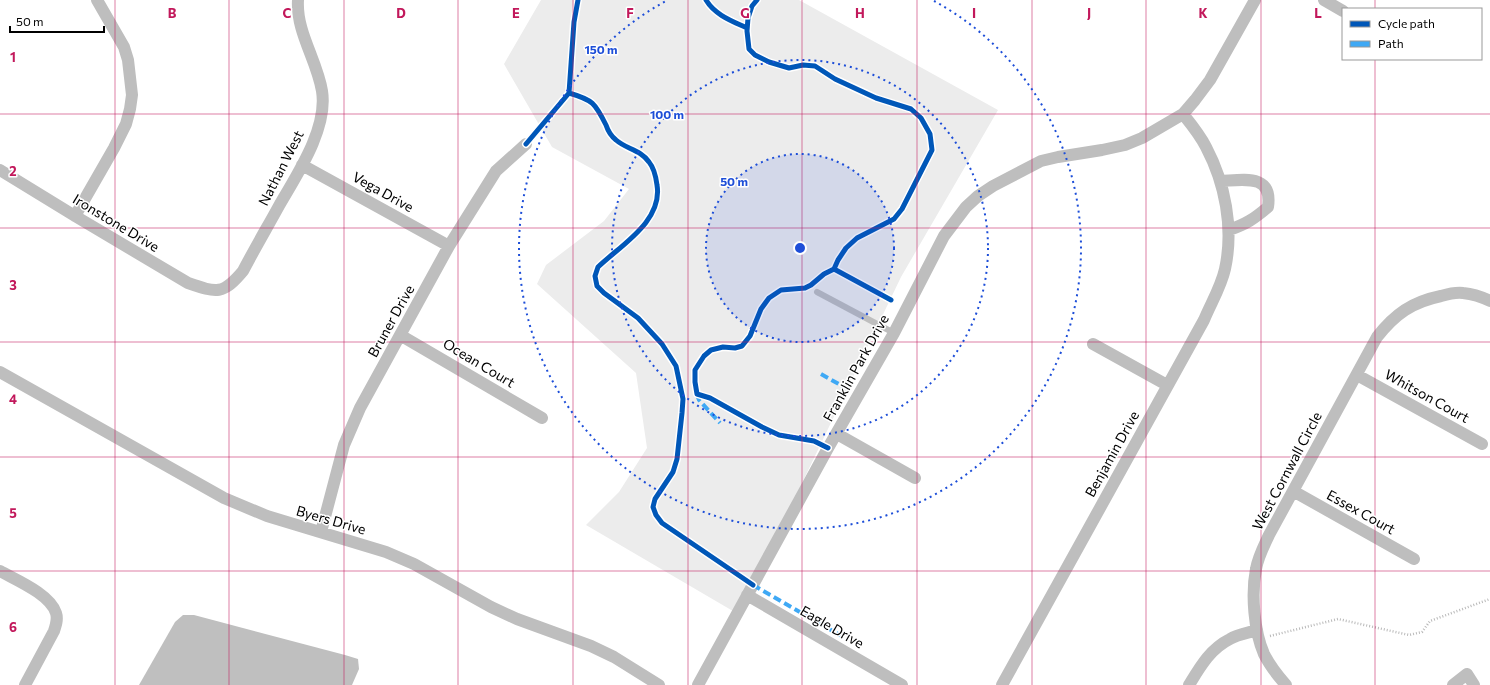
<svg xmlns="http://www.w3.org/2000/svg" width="1490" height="685" font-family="Commissioner,sans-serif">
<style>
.green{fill:#ececec}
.water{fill:#bfbfbf}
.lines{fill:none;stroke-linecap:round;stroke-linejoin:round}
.path{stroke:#b9b9b9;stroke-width:2.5;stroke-dasharray:1 2;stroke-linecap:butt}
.lane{stroke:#bebebe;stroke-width:6}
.street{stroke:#bebebe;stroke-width:12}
.quiet{stroke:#3fa9f5;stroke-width:4;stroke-dasharray:8 4;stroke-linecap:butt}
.cycleway-casing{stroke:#fff;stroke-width:8}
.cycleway{stroke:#0057b8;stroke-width:5}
.grid{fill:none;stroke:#c2185b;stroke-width:1;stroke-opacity:0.55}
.ring{fill:none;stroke:#1d4ed8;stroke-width:2;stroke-dasharray:2 4}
.labels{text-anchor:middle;stroke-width:3;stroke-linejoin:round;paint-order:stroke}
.street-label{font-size:14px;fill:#000;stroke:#fff}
.grid-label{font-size:13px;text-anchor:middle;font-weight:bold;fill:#c2185b;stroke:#fff;stroke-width:3;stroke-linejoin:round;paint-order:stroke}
.centre{fill:#1d4ed8;stroke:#fff;stroke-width:2}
.ring-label{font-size:12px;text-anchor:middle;font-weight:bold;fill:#1d4ed8;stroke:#fff;stroke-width:3;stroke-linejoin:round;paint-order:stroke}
</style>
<rect width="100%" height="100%" fill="#fff"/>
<!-- green -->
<path class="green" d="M541,0H799L998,110L901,277L753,585L738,614L586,525L619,492L647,448L636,373L537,284L546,265L604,221L629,189L552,147L504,64Z"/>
<!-- water -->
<path class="water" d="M183,615H194L345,655L358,659L359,669L352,685H139L175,622Z"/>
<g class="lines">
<!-- path -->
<path class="path" d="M1270,636L1338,619L1409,635L1422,632L1430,621L1490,599"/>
<!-- lane -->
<path class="lane" d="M817,292L894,333"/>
<!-- street -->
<path class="street" d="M1324,0L1343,11
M302,165L449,246
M0,170L75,216L188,283C217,293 223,295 243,271C255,248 268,226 280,204C298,173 328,128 322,91C317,60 296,32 298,0
M1220,181C1243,180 1273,173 1268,207C1254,219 1246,224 1229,230
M75,216L114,148L126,124L130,109L132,95L128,60L124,47L97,0
M400,335L542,418
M1093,344L1167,385
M0,372L224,498L267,516L386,552L414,564L491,607L517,619L591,646L614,657L659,685
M1357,375L1482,444
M837,434L915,478
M1293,491L1414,559
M321,532L344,445L360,408L449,246L496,171L526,144
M0,571C16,580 50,594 56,613C58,619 56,625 54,631L25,685
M747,595L902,685
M698,685L828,448L894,333L944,236L966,207L978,196L993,186L1041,161L1058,157L1102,150L1125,145L1142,138L1183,114L1195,100L1210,80L1255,0
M1002,685L1204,320C1211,303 1221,287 1225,269C1234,228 1225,183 1206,147C1200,135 1191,124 1183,114
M1189,685C1200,667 1210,649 1230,639C1238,634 1248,633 1257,630
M1286,685C1278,676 1270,666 1264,654C1254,631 1251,594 1256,569C1258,557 1264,546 1269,535L1377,337C1395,314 1412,302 1441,296C1448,294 1456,292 1463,293C1472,294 1482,297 1490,301
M1453,685L1467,674L1474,685"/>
<!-- quiet -->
<path class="quiet" d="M821,374L844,387
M697,394L699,400L720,423
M753,585L845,638"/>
<defs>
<path id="cycleway" d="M578,0L574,22L569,93C593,100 595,103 606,125C608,131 611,136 616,140C626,149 641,150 649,162C654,168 656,177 657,185C663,221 621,245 598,267L595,276L597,286L604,293L638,318L662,344L676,366L683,399L682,413L677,459L673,472L655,499L653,507L656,515L662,523L753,585
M706,0C715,15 732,21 747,28
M757,0L752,6L748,18L747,31L749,49L755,55L769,62L789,68L803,65L815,66L835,79L876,98L911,109L921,118L930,134L932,150L902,209L894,219L857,238L846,248L838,260L834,269L824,274L811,285L805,288L781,290L769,298L761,309L750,336L742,346L735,348L723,347L711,350L704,356L695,370V382L697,394L710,398L762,427L779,435L814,441L828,448
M526,144L569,93
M834,269L891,300"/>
</defs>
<!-- cycleway casing -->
<use href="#cycleway" class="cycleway-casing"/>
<!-- cycleway -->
<use href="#cycleway" class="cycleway"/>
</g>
<!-- grid -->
<path class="grid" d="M115,0V685M229,0V685M344,0V685M458,0V685M573,0V685M688,0V685M802,0V685M917,0V685M1032,0V685M1146,0V685M1261,0V685M1375,0V9M1375,59V685M0,114H1490M0,228H1490M0,342H1490M0,457H1490M0,571H1490"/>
<!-- distance rings -->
<circle cx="800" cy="248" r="94" fill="#1d4ed8" fill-opacity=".12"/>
<g class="ring">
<circle cx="800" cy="248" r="94"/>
<circle cx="800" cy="248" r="188"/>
<path d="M934 1A281 281 0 1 1 666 1"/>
</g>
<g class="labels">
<!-- street labels -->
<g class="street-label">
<text transform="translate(281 168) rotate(-63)" y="5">Nathan West</text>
<text transform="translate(383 192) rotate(29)" y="5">Vega Drive</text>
<text transform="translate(116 223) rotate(31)" y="5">Ironstone Drive</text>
<text transform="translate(391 321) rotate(-61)" y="5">Bruner Drive</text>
<text transform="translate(479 363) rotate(31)" y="5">Ocean Court</text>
<text transform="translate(856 368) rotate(-61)" y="5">Franklin Park Drive</text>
<text transform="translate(1427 396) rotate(29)" y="5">Whitson Court</text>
<text transform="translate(1112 454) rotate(-61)" y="5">Benjamin Drive</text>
<text transform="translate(1287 471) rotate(-62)" y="5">West Cornwall Circle</text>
<text transform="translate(1361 512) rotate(29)" y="5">Essex Court</text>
<text transform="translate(331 520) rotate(16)" y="5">Byers Drive</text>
<text transform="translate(832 627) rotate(30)" y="5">Eagle Drive</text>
</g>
</g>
<g class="grid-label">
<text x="172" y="18">B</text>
<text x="287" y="18">C</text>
<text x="401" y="18">D</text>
<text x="516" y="18">E</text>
<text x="630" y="18">F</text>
<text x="745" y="18">G</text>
<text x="860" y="18">H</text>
<text x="974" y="18">I</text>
<text x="1089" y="18">J</text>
<text x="1203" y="18">K</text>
<text x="1318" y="18">L</text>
<text x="13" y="62">1</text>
<text x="13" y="176">2</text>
<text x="13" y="290">3</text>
<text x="13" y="404">4</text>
<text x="13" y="518">5</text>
<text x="13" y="632">6</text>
</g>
<circle cx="800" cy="248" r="6" class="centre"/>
<g class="ring-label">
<text x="601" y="54">150 m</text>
<text x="667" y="119">100 m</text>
<text x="734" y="186">50 m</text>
</g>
<!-- legend -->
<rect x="1342" y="8" width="140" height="52" fill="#ffffff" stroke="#999999"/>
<rect x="1350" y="21" width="20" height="6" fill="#0057b8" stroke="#999999"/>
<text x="1378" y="28" font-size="12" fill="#000000">Cycle path</text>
<rect x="1350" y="41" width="20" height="6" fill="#3fa9f5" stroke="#999999"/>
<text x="1378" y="48" font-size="12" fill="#000000">Path</text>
<!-- scale -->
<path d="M10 26v6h94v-6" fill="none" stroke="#000000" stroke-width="2"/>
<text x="16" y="26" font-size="12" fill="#000000" stroke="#ffffff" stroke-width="3" paint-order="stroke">50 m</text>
</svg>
